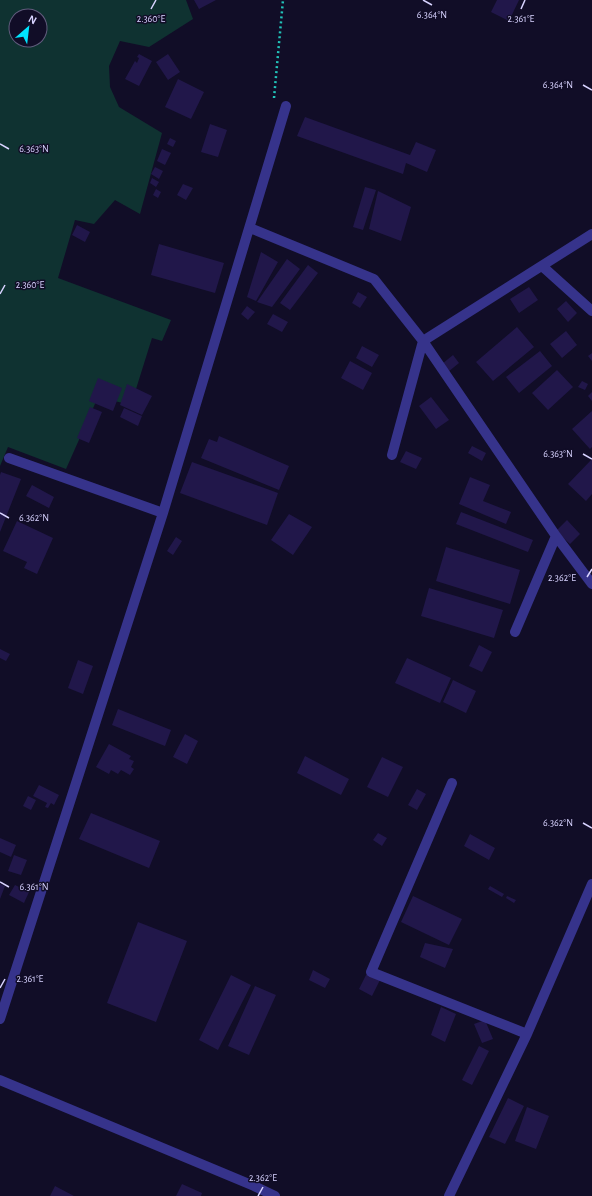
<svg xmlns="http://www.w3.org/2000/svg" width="592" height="1196" font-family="'Alegreya Sans',sans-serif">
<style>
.green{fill:#0f3231;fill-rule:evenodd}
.building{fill:#21174a}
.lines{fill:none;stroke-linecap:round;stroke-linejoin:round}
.path{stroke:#22c4ba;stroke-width:2.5;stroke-dasharray:2 3;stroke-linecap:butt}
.minor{stroke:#36338b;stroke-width:10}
.tertiary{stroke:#36338b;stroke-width:10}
.ticks{fill:none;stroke:#d8d3ff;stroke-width:1.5}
.ticks-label{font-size:10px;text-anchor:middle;fill:#d8d3ff;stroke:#110d27;stroke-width:3;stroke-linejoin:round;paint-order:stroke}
</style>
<rect width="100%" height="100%" fill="#110d27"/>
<!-- green -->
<path class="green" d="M0,0H186L193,19L149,47L120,41L109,66L110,87L119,107L162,133L140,214L115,200L94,224L75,220L58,278L171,320L162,341L152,338L131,405L98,397L66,469L8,447L0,466ZM16,16H40V40H16Z"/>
<!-- building -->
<path class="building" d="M194,0H216L199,9Z
M497,0H519L509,21L491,12Z
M139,54L152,61L139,86L125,79L135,61L137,63L139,58L137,57Z
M168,54L180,72L168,80L156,62Z
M178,79L204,92L191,119L165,107Z
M305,117L410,155L416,142L436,150L427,172L406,163L403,174L297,136Z
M210,124L227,130L218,157L201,152Z
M170,138L176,141L173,147L167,144Z
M162,149L171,153L165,165L157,161Z
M155,167L163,171L159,179L151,174Z
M152,178L159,182L156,187L150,183Z
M183,184L193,188L186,200L177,195Z
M365,187L376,190L363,230L353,227Z
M156,189L161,192L158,198L153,195Z
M378,191L411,207L401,241L369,229Z
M77,225L90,232L85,242L72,235Z
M159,244L224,263L215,293L151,275Z
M261,252L278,262L256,301L247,297Z
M287,259L300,269L272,307L257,302Z
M308,265L318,273L290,310L280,303Z
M529,287L538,300L519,313L510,299Z
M358,292L367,297L360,308L352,303Z
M566,301L577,313L568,322L557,309Z
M247,306L255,312L248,320L241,314Z
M273,314L288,322L282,332L267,324Z
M517,327L534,347L493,381L476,362Z
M566,331L577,345L562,358L550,344Z
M362,346L379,355L372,367L356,358Z
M540,351L552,366L519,393L506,377Z
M592,353V361L588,356Z
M453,355L459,363L448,372L442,364Z
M350,361L372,373L363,390L341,378Z
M557,370L573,387L548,410L532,393Z
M98,378L122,388L113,411L89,401Z
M582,381L588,384L585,390L578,387Z
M127,384L152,396L142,415L120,405Z
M592,392V401L588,396Z
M431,397L449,420L436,429L419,406Z
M90,407L102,412L89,443L77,438Z
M124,408L142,416L138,426L120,417Z
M592,411V447L590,449L572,429Z
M219,436L289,466L279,490L201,458L209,439L217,442Z
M472,446L486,453L482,461L468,453Z
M406,451L422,458L416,469L400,462Z
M592,459V494L586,501L568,484Z
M192,462L278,493L267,525L180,493Z
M1,472L21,479L0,532V475Z
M470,477L490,485L483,501L511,512L506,524L459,504Z
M32,485L54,497L49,508L26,496Z
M461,512L533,540L528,552L456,524Z
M289,514L312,527L293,555L271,540Z
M567,520L580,534L570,544L556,531Z
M17,521L53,538L37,574L24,568L27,562L3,551Z
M176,537L182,541L173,555L167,551Z
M446,547L520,570L510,604L436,581Z
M429,588L503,610L494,638L421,616Z
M479,645L492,652L482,672L469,666Z
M0,649L10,654L6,661L0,658Z
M407,658L451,678L440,703L395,683Z
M78,660L93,666L83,694L68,688Z
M453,680L476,691L466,713L443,702Z
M118,709L171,730L165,746L112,725Z
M185,734L198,741L187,764L173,757Z
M109,744L131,756L129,759L134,761L131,767L134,769L130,775L121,770L118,774L111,770L109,774L96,767Z
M305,756L349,779L341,795L297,773Z
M382,757L403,767L388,797L367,787Z
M39,785L59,795L54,805L51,803L48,808L45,807L47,803L33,796Z
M417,789L426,794L417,810L408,805Z
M28,796L36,800L31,810L23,806Z
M91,813L160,841L149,868L79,839Z
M378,833L387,838L382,846L373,840Z
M470,834L495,848L489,860L464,846Z
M0,838L16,845L11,857L0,852Z
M14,855L27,860L21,875L8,871Z
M0,884L5,886L0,899Z
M15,885L29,892L24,903L9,895Z
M490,886L504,894L502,897L488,889Z
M413,896L462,919L449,945L401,922Z
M507,896L516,900L514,903L506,898Z
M138,922L187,941L156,1022L107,1003Z
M425,943L453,949L445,968L420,957Z
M313,970L330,979L325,988L309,980Z
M367,973L380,980L372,996L359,989Z
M231,975L251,985L218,1050L199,1040Z
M255,986L276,995L249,1055L228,1046Z
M441,1007L456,1014L445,1042L431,1035Z
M485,1020L493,1039L482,1043L474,1024Z
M479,1046L489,1051L472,1085L462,1080Z
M508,1098L524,1106L505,1144L489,1137Z
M527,1107L549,1116L536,1149L515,1141Z
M182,1184L202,1193L201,1196H176Z
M55,1186L74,1196H50Z"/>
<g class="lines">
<!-- path -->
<path class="path" d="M274,98L283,0"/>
<!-- minor -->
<path class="minor" d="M250,228L374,279L423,341L556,536L592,584
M542,266L592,311
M392,455L423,341L592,234
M9,458L163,513
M515,632L556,536
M452,783L371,972L527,1034
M0,1019L163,513L286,106
M449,1196L527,1034L592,884"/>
<!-- tertiary -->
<path class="tertiary" d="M0,1080L254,1186L275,1196"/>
</g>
<!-- ticks -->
<path class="ticks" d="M423,0L432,5M151,9L156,0M521,9L525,0M583,85L592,90M0,144L9,149M0,294L5,285M583,454L592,459M0,513L9,518M587,577L592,569M583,823L592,828M0,882L9,887M0,988L5,979M258,1196L263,1187"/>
<g class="ticks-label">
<text x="432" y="18">6.364°N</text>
<text x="151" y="22">2.360°E</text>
<text x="521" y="22">2.361°E</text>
<text x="558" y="88">6.364°N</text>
<text x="34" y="152">6.363°N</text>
<text x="30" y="288">2.360°E</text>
<text x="558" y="457">6.363°N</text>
<text x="34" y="521">6.362°N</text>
<text x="562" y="581">2.362°E</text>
<text x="558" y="826">6.362°N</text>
<text x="34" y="890">6.361°N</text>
<text x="30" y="982">2.361°E</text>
<text x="263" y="1181">2.362°E</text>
</g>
<!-- north arrow -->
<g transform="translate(28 28) rotate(28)"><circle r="19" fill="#110d27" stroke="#615c7d"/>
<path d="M0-3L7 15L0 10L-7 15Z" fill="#00e4fe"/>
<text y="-6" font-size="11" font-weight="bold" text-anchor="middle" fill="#d8d3ff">N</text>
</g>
</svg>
